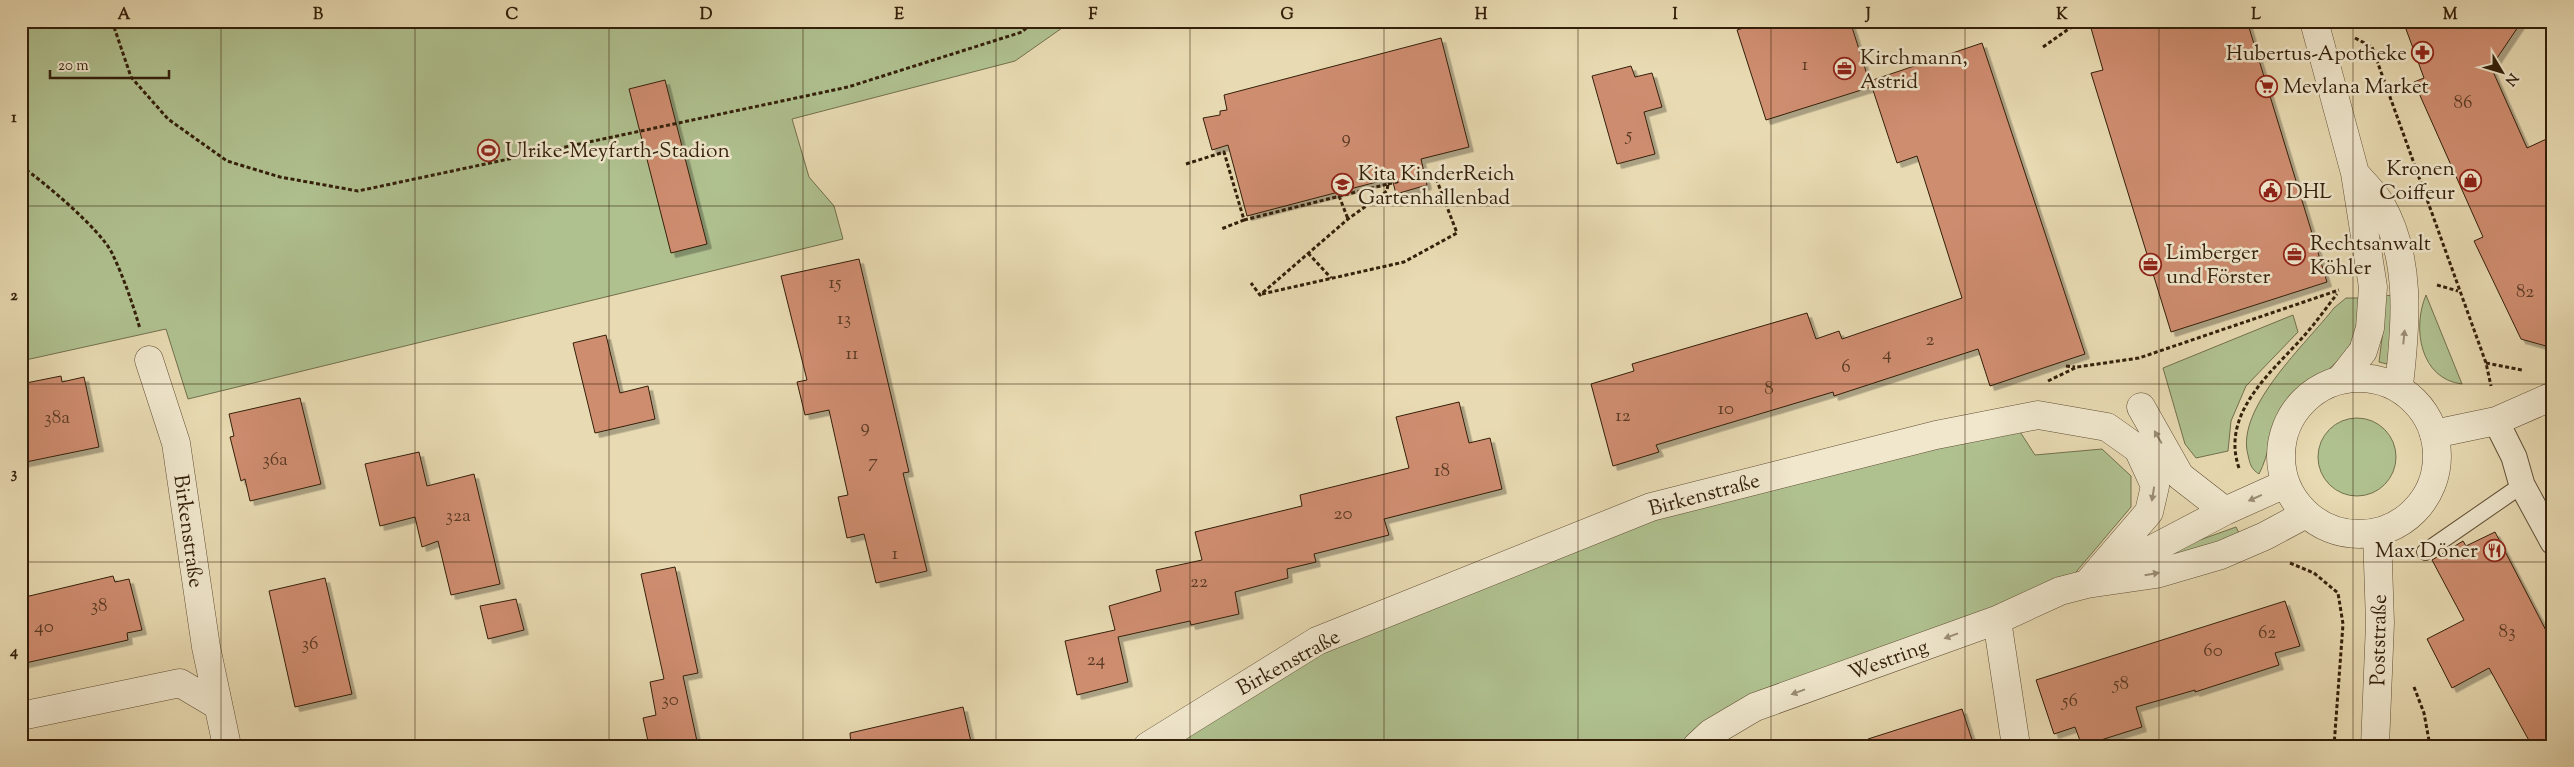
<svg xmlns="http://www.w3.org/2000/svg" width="2574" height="767" font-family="'Sorts Mill Goudy',serif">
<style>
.green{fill:#b0c190;stroke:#72704d}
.building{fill:#cf8d70;stroke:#331f0a;filter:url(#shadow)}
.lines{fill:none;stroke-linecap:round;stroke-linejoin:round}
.service-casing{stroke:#604e34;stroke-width:18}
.pedestrian-casing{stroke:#604e34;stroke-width:27}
.minor-casing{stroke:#604e34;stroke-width:29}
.tertiary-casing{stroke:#604e34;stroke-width:29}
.path{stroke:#331f0a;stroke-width:3;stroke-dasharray:4 2.5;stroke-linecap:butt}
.service{stroke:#f0e7cd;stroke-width:16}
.pedestrian{stroke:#f0e7cd;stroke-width:25}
.minor{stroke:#f0e7cd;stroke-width:28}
.tertiary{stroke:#f0e7cd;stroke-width:28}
.oneway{fill:#9b8d75}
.grid{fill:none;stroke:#331f0a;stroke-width:1;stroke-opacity:0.55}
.labels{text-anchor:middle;stroke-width:5;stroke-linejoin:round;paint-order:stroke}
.number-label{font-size:19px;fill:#5a3a24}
.poi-label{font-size:21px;fill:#331f0a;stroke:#f0e7cd;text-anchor:start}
.street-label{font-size:21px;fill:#331f0a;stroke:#f0e7cd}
.neatline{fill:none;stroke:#331f0a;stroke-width:2}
.grid-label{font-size:16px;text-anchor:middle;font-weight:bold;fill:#331f0a}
</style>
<defs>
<filter id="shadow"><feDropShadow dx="4.5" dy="4.5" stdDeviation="0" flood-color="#0004"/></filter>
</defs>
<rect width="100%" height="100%" fill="#e8dab2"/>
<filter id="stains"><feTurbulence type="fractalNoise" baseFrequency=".004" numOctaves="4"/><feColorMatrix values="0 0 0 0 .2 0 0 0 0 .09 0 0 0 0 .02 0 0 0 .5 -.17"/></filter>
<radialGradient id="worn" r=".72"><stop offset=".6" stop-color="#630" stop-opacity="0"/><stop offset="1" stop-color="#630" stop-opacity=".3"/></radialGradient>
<!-- green -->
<path class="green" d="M21,21H1072L1015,61L792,119L809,177L834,206L843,239L188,399L166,329L21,361Z
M2384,295L2394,296L2395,333L2387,364L2379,362L2383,330Z
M2426,295L2462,384C2420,379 2412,328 2426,295Z
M2346,298H2359C2358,310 2358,325 2354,336C2343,367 2304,383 2284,411C2271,429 2269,455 2259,474C2251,469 2250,464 2248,455C2235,408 2307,343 2334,308Z
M2293,315L2298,332L2246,386L2231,421L2228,451L2196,458L2185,444L2163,368Z
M2318 457a39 39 0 1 1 78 0a39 39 0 1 1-78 0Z
M2013,421L2035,455L2102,449L2131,476V507L2060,591L1677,746H1148L1300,650L1651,507Z
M2236,527L2240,535L2161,565L2158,555Z"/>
<!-- building -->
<path class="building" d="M1766,21H1850L1871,87L1766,120L1737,30Z
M2089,21H2247L2327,282L2171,332L2091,73L2103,70Z
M2403,21H2522L2491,67L2527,148L2553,136V348L2521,339L2474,241L2483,237L2414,82L2424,78Z
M1441,38L1469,147L1421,159L1427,185L1396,194L1392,178L1247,216L1228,145L1212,150L1203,118L1220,115V111L1227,110L1224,95Z
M1982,43L2085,354L1990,386L1978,349L1834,396L1833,392L1656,445L1659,452L1613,466L1591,384L1634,371L1632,364L1807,313L1816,339L1839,331L1842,339L1962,298L1917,156L1897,163L1870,81Z
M1631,66L1635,77L1652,73L1662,107L1644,112L1655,154L1617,164L1592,76Z
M665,80L707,244L671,253L629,89Z
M859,259L909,472L903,473L927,571L876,583L864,534L847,538L838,497L848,495L829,410L805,415L797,382L807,380L781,276Z
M606,335L620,393L648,386L655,419L595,433L573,343Z
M61,376L62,382L84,377L99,447L21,463V384Z
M300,398L321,484L250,501L245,479L241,481L230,437L234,436L229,414Z
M1459,402L1469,443L1490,438L1502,489L1384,519L1389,535L1314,554L1316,562L1287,569L1288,578L1235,592L1239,614L1191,625L1190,621L1118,637L1128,682L1077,695L1065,641L1115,630L1109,606L1161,591L1156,570L1202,560L1195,532L1302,506L1300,495L1409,468L1396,417Z
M419,452L427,486L474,474L500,584L451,595L438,541L422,547L415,517L380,526L365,464Z
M2495,532L2553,644V746H2532L2489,668L2452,688L2427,639L2464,620L2432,560L2463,541L2466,546Z
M675,567L698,673L683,676L698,746H649L643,718L656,715L650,682L664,679L641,574Z
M113,576L115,582L129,579L142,630L127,633L128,640L21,664V598Z
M325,578L352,694L295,707L269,591Z
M516,599L524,630L488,639L480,606Z
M2285,601L2300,646L2275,653L2279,665L2195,692V690L2136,707L2142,727L2082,746L2075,727L2054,734L2036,680Z
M963,707L972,746H851L850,733Z
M1962,709L1974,746H1869L1868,739Z"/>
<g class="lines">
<defs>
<path id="service" d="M2425,552L2522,485"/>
<path id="pedestrian" d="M2496,421L2514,457L2522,485L2553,542"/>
<path id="minor" d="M149,360L176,443L206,647L227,746
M2141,407L2180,476L2225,511
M2434,434L2496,421L2553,396
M2103,575L2225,511L2285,484
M1997,620L2016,746
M21,716L180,683L217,705
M1148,746L1317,641L1651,507L1936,435L2038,415L2107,427L2138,449L2155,486L2149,512L2087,584
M1697,746L1711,733L1755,707L1997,620L2060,591L2087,584L2156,574L2221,555L2265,536L2306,514"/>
<path id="tertiary" d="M2314,21L2355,173L2373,287L2370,328L2363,351L2341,379
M2355,173C2363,183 2373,192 2380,203C2412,257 2406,325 2399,385
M2281 456a78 78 0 1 1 156 0a78 78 0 1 1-156 0Z
M2375,746L2380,623L2377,533"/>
</defs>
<!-- service casing -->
<use href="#service" class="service-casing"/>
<!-- pedestrian casing -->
<use href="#pedestrian" class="pedestrian-casing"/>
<!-- minor casing -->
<use href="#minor" class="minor-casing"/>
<!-- tertiary casing -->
<use href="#tertiary" class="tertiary-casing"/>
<!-- path -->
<path class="path" d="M112,21L131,77L168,119L227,161L280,177L358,191L848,87L1022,32L1034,21
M2355,38L2372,47L2486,363L2491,386
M2043,47L2070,28L2089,23
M1186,164L1224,152L1244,220L1221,229
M21,166C45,183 99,228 112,253C123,276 133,304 140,329
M1388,184L1417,177
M1339,196L1348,219
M1244,220L1388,184L1387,191L1348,219L1260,295L1251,283
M1308,253L1331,278
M2437,285L2458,291
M1262,294L1404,262L1457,233L1434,173L1425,175
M2486,363L2522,370
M2066,366L2075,367
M2048,381L2077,367L2139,358L2339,290
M2239,468C2220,413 2272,372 2303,337C2315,324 2326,308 2337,294
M2290,563L2314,573L2338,593L2343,624L2334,746
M2414,687L2424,713L2430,746"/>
<!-- service -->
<use href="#service" class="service"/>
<!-- pedestrian -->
<use href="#pedestrian" class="pedestrian"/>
<!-- minor -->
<use href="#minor" class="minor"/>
<!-- tertiary -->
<use href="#tertiary" class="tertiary"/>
</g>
<!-- one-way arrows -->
<defs><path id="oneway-solid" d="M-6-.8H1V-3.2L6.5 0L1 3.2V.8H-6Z" transform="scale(1.25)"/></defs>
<g class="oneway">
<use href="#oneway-solid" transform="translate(2404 337) rotate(-84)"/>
<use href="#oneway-solid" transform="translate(2158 437) rotate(-120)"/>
<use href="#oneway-solid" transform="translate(2153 494) rotate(99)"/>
<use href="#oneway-solid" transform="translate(2255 498) rotate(156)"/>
<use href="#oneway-solid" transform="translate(2152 574) rotate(-10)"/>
<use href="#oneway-solid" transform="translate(1951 636) rotate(160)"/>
<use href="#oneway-solid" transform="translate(1798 692) rotate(160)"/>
</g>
<!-- grid -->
<path class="grid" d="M221,21V746M415,21V746M609,21V746M803,21V746M996,21V746M1190,21V746M1384,21V746M1578,21V746M1771,21V746M1965,21V746M2159,21V746M2353,21V746M21,206H2553M21,384H2553M21,562H2553"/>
<!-- icons -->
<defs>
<symbol id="pharmacy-ring" viewBox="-11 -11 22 22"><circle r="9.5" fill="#f0e7cd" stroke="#8f2418" stroke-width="1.5"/><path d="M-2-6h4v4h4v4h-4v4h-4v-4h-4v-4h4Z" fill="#8f2418"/></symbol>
<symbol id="office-ring" viewBox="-11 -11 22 22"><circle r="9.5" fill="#f0e7cd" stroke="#8f2418" stroke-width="1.5"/><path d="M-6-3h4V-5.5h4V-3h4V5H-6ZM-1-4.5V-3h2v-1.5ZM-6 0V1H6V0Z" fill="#8f2418"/></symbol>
<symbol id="supermarket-ring" viewBox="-11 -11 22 22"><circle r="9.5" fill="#f0e7cd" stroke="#8f2418" stroke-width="1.5"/><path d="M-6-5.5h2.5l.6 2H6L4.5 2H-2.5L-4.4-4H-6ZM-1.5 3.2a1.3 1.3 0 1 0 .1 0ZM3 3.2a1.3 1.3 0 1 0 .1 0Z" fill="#8f2418"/></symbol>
<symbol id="stadium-ring" viewBox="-11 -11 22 22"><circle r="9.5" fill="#f0e7cd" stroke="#8f2418" stroke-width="1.5"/><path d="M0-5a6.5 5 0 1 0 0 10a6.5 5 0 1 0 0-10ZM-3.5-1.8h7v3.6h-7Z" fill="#8f2418"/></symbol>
<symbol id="shop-ring" viewBox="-11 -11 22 22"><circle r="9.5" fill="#f0e7cd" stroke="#8f2418" stroke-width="1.5"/><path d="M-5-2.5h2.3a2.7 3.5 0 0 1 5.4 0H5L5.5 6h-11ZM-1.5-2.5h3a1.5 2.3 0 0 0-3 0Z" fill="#8f2418"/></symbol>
<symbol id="school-ring" viewBox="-11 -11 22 22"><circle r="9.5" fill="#f0e7cd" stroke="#8f2418" stroke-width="1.5"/><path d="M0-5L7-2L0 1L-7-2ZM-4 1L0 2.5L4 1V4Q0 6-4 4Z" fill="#8f2418"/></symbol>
<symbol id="civic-ring" viewBox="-11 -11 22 22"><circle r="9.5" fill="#f0e7cd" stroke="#8f2418" stroke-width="1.5"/><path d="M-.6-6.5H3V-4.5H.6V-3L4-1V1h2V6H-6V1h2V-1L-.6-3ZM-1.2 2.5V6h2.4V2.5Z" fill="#8f2418"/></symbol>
<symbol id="restaurant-ring" viewBox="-11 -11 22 22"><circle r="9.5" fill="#f0e7cd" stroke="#8f2418" stroke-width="1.5"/><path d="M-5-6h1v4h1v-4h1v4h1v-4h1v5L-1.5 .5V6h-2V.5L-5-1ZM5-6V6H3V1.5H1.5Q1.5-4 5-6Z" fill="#8f2418"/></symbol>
</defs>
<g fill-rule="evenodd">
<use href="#pharmacy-ring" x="2410" y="40" width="25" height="25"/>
<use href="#office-ring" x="1832" y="56" width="25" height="25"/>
<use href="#supermarket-ring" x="2254" y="74" width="25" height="25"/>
<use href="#stadium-ring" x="476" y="138" width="25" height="25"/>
<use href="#shop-ring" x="2458" y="168" width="25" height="25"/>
<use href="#school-ring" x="1330" y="172" width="25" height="25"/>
<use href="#civic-ring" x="2258" y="178" width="25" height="25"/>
<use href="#office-ring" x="2282" y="242" width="25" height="25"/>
<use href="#office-ring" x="2138" y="252" width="25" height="25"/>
<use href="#restaurant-ring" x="2482" y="538" width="25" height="25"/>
</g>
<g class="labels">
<!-- number labels -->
<g class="number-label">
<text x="1805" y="70">1</text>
<text x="2463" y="108">86</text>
<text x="1629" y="140">5</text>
<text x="1346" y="143">9</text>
<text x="835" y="288">15</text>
<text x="2525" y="297">82</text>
<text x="844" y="324">13</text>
<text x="1930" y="345">2</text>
<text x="852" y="359">11</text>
<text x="1887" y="359">4</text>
<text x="1846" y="372">6</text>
<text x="1769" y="394">8</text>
<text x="1726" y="414">10</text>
<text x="1623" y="421">12</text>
<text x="57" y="423">38a</text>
<text x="865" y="432">9</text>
<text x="275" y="465">36a</text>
<text x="873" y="467">7</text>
<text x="1442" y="476">18</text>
<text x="1343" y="519">20</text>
<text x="458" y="521">32a</text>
<text x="895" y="559">1</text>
<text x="1199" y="587">22</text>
<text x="99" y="611">38</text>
<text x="44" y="632">40</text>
<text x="2507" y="637">83</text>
<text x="2267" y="638">62</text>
<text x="310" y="649">36</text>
<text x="2213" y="656">60</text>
<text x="1096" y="665">24</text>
<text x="2121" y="689">58</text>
<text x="670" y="705">30</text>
<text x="2070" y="706">56</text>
</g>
<!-- poi labels -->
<g class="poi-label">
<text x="2407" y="60" text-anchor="end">Hubertus-Apotheke</text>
<text x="1860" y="64">Kirchmann,<tspan x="1860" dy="24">Astrid</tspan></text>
<text x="2283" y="93">Mevlana Market</text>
<text x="505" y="157">Ulrike-Meyfarth-Stadion</text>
<text x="2455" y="175" text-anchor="end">Kronen<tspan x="2455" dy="24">Coiffeur</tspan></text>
<text x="1358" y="180">Kita KinderReich<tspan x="1358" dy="24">Gartenhallenbad</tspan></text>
<text x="2286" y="198">DHL</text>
<text x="2310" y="250">Rechtsanwalt<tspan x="2310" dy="24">Köhler</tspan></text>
<text x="2166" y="259">Limberger<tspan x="2166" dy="24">und Förster</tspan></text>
<text x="2478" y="557" text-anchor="end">Max Döner</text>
</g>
<!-- street labels -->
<g class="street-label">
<text transform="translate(1704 494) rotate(-15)" y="7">Birkenstraße</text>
<text transform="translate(189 531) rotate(82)" y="7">Birkenstraße</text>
<text transform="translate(2378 640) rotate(-89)" y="7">Poststraße</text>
<text transform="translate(1888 659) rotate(-20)" y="7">Westring</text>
<text transform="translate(1288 662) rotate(-29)" y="7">Birkenstraße</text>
</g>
</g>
<!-- margin -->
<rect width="2574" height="767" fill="none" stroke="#e8dab2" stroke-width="55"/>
<!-- north arrow -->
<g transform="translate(2502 72) rotate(128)" stroke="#f0e7cd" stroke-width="4" paint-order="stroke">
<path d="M0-4L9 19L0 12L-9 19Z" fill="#331f0a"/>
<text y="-8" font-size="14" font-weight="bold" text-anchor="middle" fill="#331f0a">N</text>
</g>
<!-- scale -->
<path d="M50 70v8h119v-8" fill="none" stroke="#331f0a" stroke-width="2.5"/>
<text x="58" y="70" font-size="15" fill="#331f0a" stroke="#f0e7cd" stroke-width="4" paint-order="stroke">20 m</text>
<rect x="28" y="28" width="2518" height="712" class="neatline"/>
<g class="grid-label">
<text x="124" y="19">A</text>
<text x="318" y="19">B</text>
<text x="512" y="19">C</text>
<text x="706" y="19">D</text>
<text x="899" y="19">E</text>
<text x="1093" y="19">F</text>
<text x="1287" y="19">G</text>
<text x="1481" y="19">H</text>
<text x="1675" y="19">I</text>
<text x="1868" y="19">J</text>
<text x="2062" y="19">K</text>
<text x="2256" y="19">L</text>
<text x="2450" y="19">M</text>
<text x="14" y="122">1</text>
<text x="14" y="300">2</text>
<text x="14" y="478">3</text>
<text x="14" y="656">4</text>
</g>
<rect width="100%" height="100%" filter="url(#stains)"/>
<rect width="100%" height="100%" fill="url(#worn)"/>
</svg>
